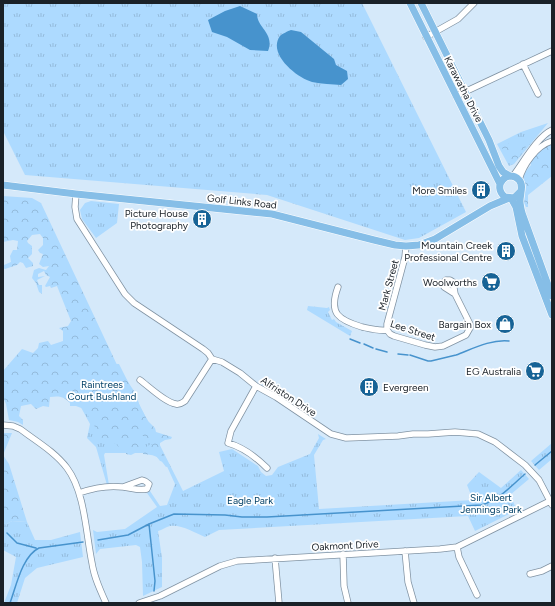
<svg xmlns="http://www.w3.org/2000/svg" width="555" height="606" font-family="Figtree,sans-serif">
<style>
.grass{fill:url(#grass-tufts)}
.forest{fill:url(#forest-crowns)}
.water{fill:#4793cd}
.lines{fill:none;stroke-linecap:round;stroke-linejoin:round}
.stream{stroke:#4793cd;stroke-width:1.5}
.minor-casing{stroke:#8193a3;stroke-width:7}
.major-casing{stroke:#fff;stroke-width:8}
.minor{stroke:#fff;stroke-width:5.5}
.major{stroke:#86bee7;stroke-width:7}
.labels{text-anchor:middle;stroke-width:3.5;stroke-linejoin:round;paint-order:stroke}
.street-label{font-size:10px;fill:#1a2128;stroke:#fff}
.poi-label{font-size:10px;fill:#1a2128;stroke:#fff;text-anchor:end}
.park-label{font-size:10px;fill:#044268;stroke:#fff}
</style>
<defs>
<pattern id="grass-tufts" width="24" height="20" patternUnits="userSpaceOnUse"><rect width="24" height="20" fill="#addaff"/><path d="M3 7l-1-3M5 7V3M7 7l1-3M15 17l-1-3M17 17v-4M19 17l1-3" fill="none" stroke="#94bbdb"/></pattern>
<pattern id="forest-crowns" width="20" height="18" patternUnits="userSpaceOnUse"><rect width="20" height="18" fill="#addaff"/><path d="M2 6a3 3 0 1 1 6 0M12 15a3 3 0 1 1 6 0" fill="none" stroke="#94bbdb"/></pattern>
</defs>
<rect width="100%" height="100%" fill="#d5e9fa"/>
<!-- grass -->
<path class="grass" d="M3,3H362L466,212L419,238L405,240L267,195L25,175L3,131Z
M548,123L514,164L509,166L497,144L521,132Z
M91,201L119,204L117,223L96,238L82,219L80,210L85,203Z
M308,306L327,308L329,307L330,310L328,312L332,320L334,319L336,322L352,331L350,336L307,310Z
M49,362L119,364L183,491L224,471L219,452L232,449L258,466L261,472L266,476L272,475L278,467L310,454L319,438L318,434L326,439L323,440L314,455L319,509L473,500L467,485L479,472L501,488L521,470L529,479L510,495L517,510L475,531L468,516L219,530L205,537C196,533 180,524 170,526C166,527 162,530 158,531L162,558V587L143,596L142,562L140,547L136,545L100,549L96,554L93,530L97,532L125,529L157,507L147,493L150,491L160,506L167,505L175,484L165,462L160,461L154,453H105L104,455L109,485H107L96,447L87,438L90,424L77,400L52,389Z
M552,443V459L539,470L531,461Z
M12,521L27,522L35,540H51L80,532L83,557L37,568L25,578L17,603H4L11,585L16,557L3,550V526Z"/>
<!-- forest -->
<path class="forest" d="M516,142L521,143L527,142L528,144L515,162L511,165L508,161L507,152L504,151L502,148L504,144Z
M552,144V176L528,195V207H526L524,203L526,186L523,176L526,171L531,165L530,162L544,146Z
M3,196L32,198L41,203L118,367L136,394L140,407L148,421L155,428L156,432L172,437L171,439L165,440L160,443V449L169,466L166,467C158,456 156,455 143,454C145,447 147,445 154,444L152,440L149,441L142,435L137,445H142L137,452L131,455L126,454V450H120L116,443L106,445L84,409L76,406H70V403C63,396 59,396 50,397L49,407L43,406L36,409L31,404L21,406L19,416L23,420V425L18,422L9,420L6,404L3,397V371L22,349L33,353L38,348L39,343L48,341L51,345L63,341V331L59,328L68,326L71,321L57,286L51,288L50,286L46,287L45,286L50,277L46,275L44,271L38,274V277L45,276L37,280L39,285H42V294L39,292L36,283L32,278L34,270L39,268L46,270L49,266L43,267L39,264L43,254L40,253L38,250L43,245V238L40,234L32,235L27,241L28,243L32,246V254L28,258L33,263V266L26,268L23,263L20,262L17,265L5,269L3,268L4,265L11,262L10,256L13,250H17L18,241L13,240L3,242Z
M3,433H12L3,455L9,464L27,522L12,521L3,526Z"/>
<!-- water -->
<path class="water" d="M240,6L257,14C257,28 275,33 268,51L250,50L227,37L212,32L208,20L225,11Z
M291,30L301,32L334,59L336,65L347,71L348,79L341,85C332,84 322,84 312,82C297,78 267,54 280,36C282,34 288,31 291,30Z"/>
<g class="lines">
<!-- stream -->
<path class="stream" d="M350,339L360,343
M364,344L373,348
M376,349L387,352
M398,354L408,355
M410,355L428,361H431C439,359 448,357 456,355C472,349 491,339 509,341
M535,465L552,451
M149,524L155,581L154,591
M7,533L17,543L36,548
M98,540L128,535L149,524L174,514L225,515L242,517H267L481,505C498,501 512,485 525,474
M10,603C16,587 22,556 39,548L83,542"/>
<defs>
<path id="minor" d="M426,37L458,19L474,3
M523,64L538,94
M456,96L552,51
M513,176C523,163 537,137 552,130
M519,180C523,165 536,146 552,141
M76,194L75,207L77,219L125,294L134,303L203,349L208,353L212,359L222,362L240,373L256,386L276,397L331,434L346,438L398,436L413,434H428L455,432L478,434L495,442L525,465L539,480L552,505
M446,280H450L453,282L455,294L444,287V282Z
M338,287C328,314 339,320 362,327C371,329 378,331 387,330
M387,330L390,334L394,336L425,345L435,347L443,346L466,335L470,328V324L455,294
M387,330V324L405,257L406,246
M140,380C148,386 166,403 176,404C180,405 182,403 185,401L212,359
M256,386L231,431L228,443C242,447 257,458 267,468
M3,425L13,426L20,429C36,441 55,452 67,468C85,492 86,534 92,563C94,577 100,590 106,603
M79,493C93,488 108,485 123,487C132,488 138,491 147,489L149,484L145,481L142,480L123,487
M457,547L459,557L477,595
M405,551L408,582L414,603
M343,554L344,586L348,603
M275,558L279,603
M530,574L542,571L552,566
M139,603L160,596L220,566L237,561L440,549L457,547L550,501"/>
<path id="major" d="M410,3L500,184
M421,3L489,140L499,166L503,172L510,176
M3,185L76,194L272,214L374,240L395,245L406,246L419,245L435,239L490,206L509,198
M520,192L514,198L505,197C491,186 508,168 519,180C524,185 520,194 520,201C520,205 521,209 522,213L552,296
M511,198L516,207L522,236L552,315"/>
</defs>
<!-- minor casing -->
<use href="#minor" class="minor-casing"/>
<!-- major casing -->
<use href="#major" class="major-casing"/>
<!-- minor -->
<use href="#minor" class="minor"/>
<!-- major -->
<use href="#major" class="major"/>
</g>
<!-- icons -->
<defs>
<symbol id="building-disc" viewBox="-11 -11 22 22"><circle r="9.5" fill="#176396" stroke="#fff"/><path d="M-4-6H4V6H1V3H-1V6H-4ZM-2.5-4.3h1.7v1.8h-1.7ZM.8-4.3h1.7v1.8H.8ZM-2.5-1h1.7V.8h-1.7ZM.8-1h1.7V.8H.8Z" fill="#fff"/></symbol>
<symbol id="supermarket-disc" viewBox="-11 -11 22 22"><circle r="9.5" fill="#176396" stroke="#fff"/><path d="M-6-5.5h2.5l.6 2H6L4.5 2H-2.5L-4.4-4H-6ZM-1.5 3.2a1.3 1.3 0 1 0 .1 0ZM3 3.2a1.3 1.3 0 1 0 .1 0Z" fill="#fff"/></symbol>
<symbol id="shop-disc" viewBox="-11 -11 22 22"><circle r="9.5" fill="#176396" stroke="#fff"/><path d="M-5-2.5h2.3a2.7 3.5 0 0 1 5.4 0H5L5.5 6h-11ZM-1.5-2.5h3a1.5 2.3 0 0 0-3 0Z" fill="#fff"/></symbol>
</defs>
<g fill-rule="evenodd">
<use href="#building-disc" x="470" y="179" width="22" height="22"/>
<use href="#building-disc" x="191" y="208" width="22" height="22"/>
<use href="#building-disc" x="495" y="240" width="22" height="22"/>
<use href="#supermarket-disc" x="480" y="271" width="22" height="22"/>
<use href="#shop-disc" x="494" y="313" width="22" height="22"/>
<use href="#supermarket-disc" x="524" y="360" width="22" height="22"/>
<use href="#building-disc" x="358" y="376" width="22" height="22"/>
</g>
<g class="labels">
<!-- street labels -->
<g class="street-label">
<text transform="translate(464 89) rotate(63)" y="4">Karawatha Drive</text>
<text transform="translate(242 201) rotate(6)" y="4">Golf Links Road</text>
<text transform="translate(388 285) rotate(-75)" y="4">Mark Street</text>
<text transform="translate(413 330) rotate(18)" y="4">Lee Street</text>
<text transform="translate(289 396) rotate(33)" y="4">Alfriston Drive</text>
<text transform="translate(345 545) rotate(-3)" y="4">Oakmont Drive</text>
</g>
<!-- poi labels -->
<g class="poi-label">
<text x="467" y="194">More Smiles</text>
<text x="188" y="217">Picture House<tspan x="188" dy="12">Photography</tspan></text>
<text x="492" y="249">Mountain Creek<tspan x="492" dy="12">Professional Centre</tspan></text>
<text x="477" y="286">Woolworths</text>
<text x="491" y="328">Bargain Box</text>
<text x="521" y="375">EG Australia</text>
<text x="383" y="391" text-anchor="start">Evergreen</text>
</g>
<!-- park labels -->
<g class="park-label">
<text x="102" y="388">Raintrees<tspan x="102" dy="12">Court Bushland</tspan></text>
<text x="491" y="501">Sir Albert<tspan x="491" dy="12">Jennings Park</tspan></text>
<text x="250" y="504">Eagle Park</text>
</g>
</g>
<!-- border -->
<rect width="555" height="606" fill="none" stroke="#1a2128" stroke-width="8"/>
</svg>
